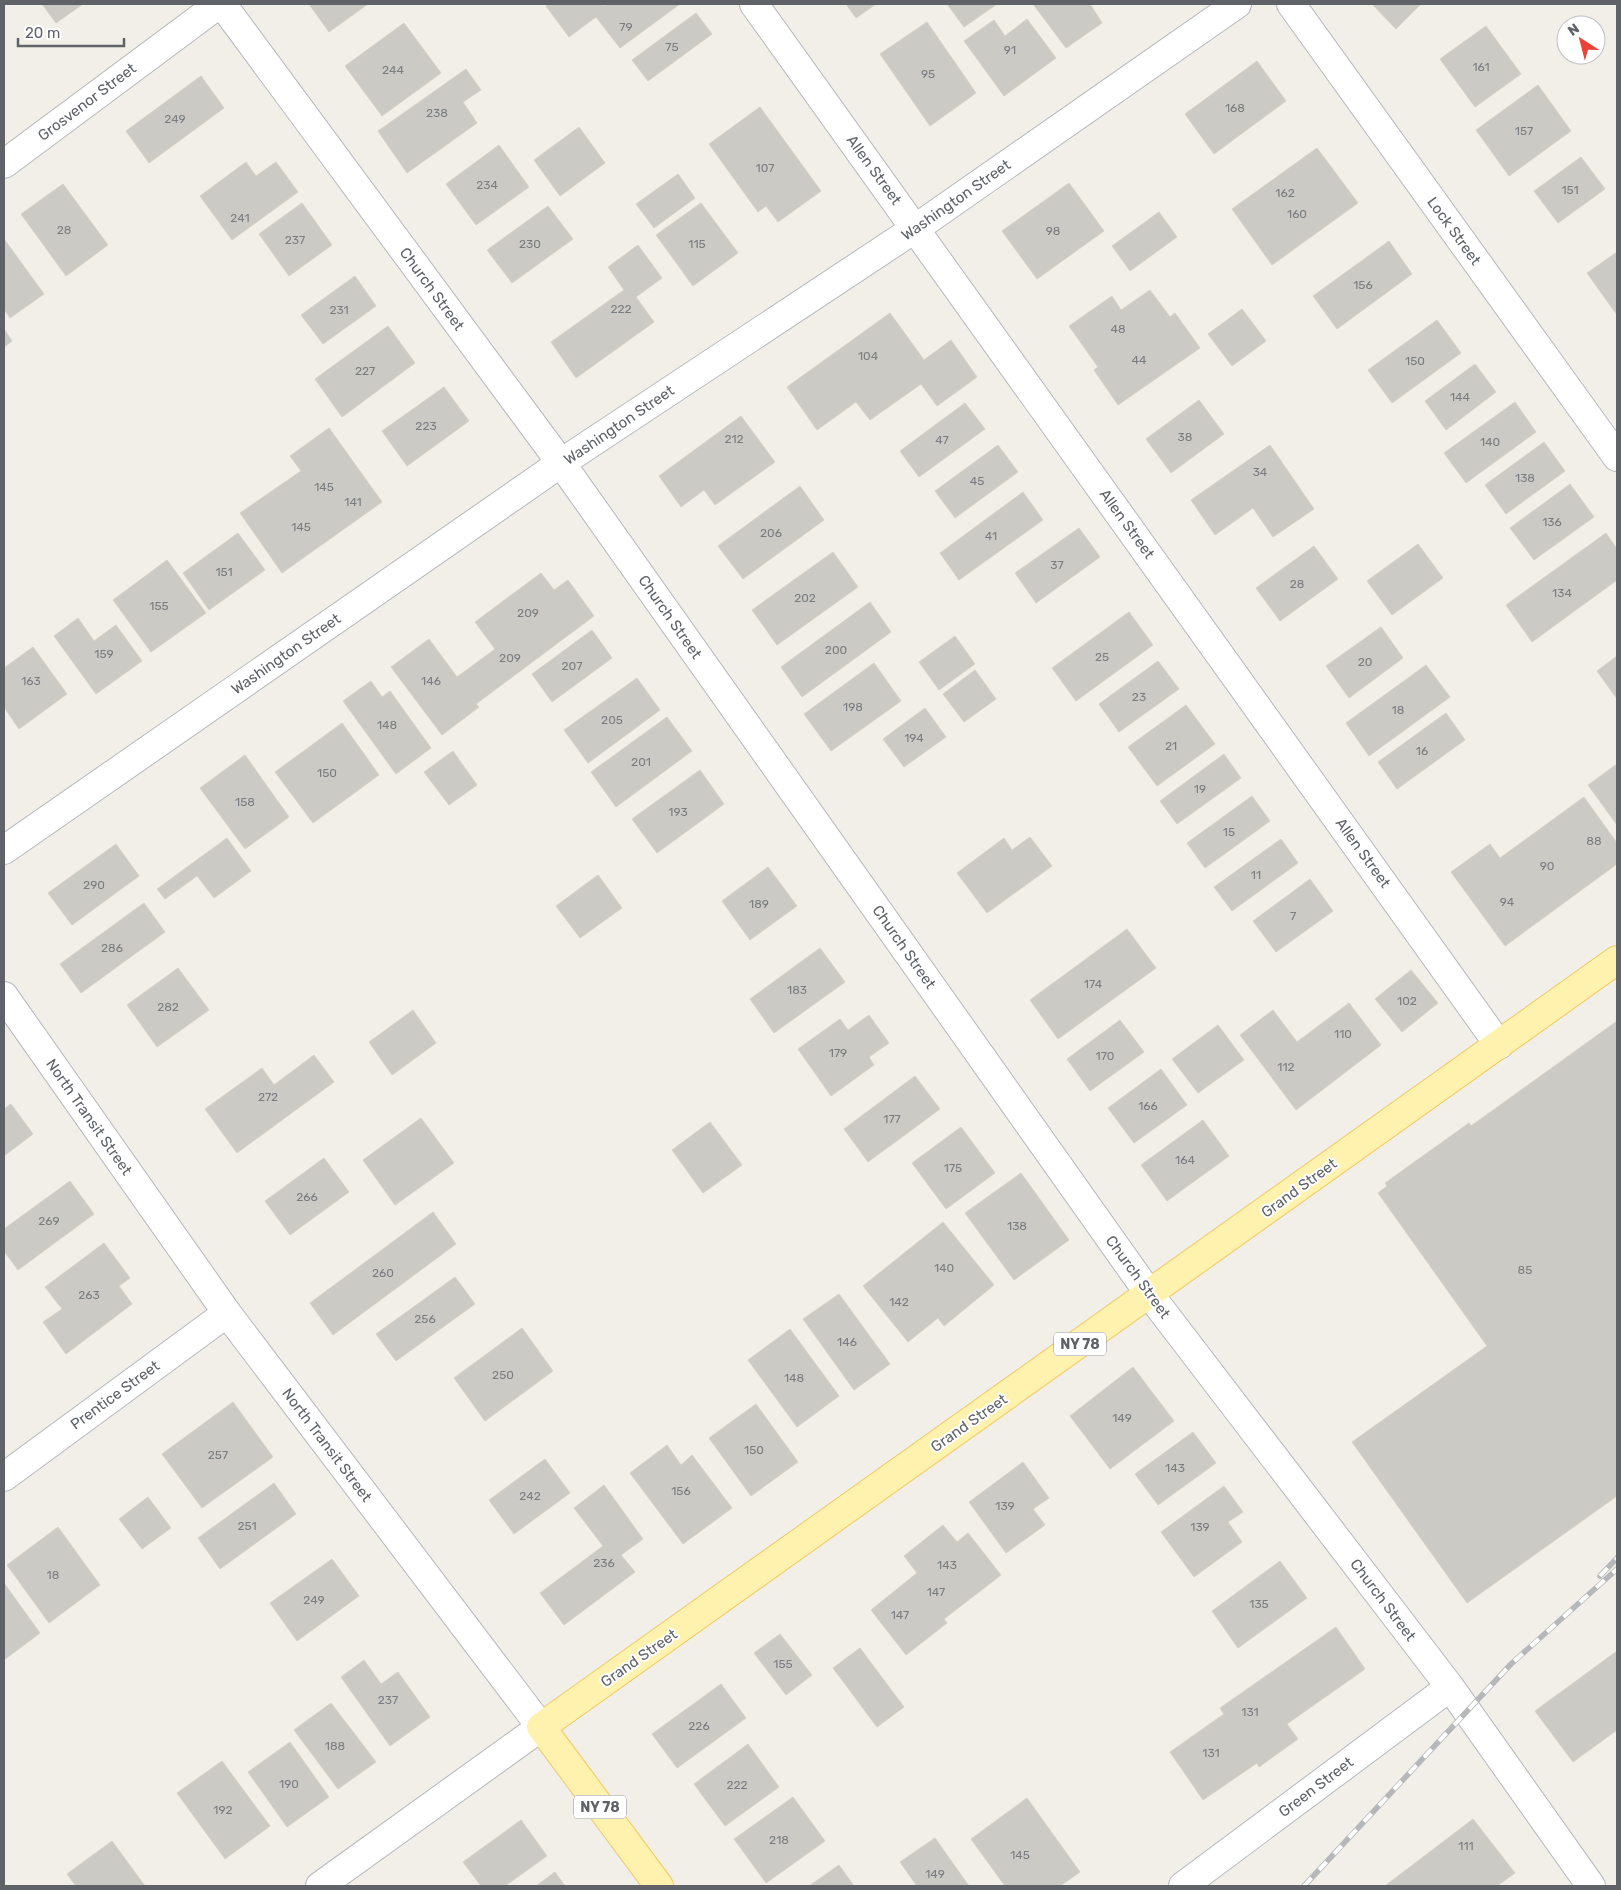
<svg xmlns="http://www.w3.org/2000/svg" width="1621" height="1890" font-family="Rubik,sans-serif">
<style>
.building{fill:#cccac5;stroke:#d6d1c6}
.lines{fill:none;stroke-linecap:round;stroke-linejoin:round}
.street-casing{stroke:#b5b8bc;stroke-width:30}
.primary-casing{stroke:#f2c960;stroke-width:30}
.street{stroke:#fff;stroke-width:28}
.primary{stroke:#fff2af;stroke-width:28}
.rail-casing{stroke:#b6b7b8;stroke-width:5.5}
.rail{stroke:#fff;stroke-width:4;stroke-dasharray:11;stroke-linecap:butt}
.labels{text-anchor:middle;stroke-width:4;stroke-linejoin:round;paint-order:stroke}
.number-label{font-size:12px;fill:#7a7d7f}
.shield{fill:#fff;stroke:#8f9295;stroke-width:1}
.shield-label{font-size:14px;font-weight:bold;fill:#5f6368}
.street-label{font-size:15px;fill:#5f6368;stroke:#fff}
</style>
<rect width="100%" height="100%" fill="#f1efe8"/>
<!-- building -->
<path class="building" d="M42,4H83L56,23Z
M309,4H368L329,32Z
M549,4H602L604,6L608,4H680L620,48L596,17L569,37L546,6Z
M846,4H876L856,18Z
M947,4H997L964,27Z
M1033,4H1090L1102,23L1066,48Z
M1372,4H1421L1396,29Z
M696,13L712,34L648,81L632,60Z
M1027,19L1056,58L1004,96L964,41L994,20L1005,36Z
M927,22L976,93L930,126L880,54Z
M404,23L441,73L382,116L345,66Z
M1486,26L1521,74L1475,107L1440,59Z
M1257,61L1286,101L1214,154L1185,114Z
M466,69L481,90L463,102L477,123L407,173L378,131Z
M201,76L224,108L149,163L126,131Z
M1538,85L1571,131L1509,176L1476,130Z
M760,107L821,191L778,222L766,206L758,212L709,144Z
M579,127L605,163L560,196L534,160Z
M499,145L529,187L476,225L446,184Z
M1317,148L1358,203L1272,265L1232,209Z
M1581,157L1605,189L1558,223L1534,191Z
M246,162L256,176L276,162L298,192L232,240L200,196Z
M678,174L695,198L654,228L636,204Z
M1069,183L1104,231L1037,279L1002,231Z
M63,184L108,245L66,276L21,214Z
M302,203L332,245L289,276L259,234Z
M701,203L738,253L693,286L656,235Z
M548,206L573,239L512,283L487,250Z
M1159,212L1177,237L1130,271L1112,246Z
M4,239L44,294L10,318L4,309Z
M1389,241L1412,274L1337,329L1313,296Z
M638,245L662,278L636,297L654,322L576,378L551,342L624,290L608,267Z
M1617,252V315L1587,273Z
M355,276L376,306L323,344L301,315Z
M1150,290L1170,317L1175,313L1200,348L1118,405L1094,370L1098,367L1069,326L1112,296L1121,310Z
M1242,309L1266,341L1232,366L1208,334Z
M890,313L924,360L951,340L977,377L937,406L921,384L870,420L856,402L817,430L787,387Z
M1437,320L1461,353L1392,403L1368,370Z
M388,326L415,363L342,417L315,379Z
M4,329L12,341L4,347Z
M1475,364L1496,392L1446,430L1425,401Z
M444,387L469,421L407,466L382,431Z
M1199,400L1224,434L1171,473L1146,439Z
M1515,402L1536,432L1466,483L1444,453Z
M965,403L985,429L919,477L900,451Z
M741,416L775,462L715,505L704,490L681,507L659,476Z
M329,428L382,502L282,573L240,513L301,471L290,456Z
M1544,442L1565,471L1506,514L1485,485Z
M998,445L1018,472L955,518L935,491Z
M1270,445L1314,509L1273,537L1253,508L1215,535L1191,500Z
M1570,484L1594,517L1534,560L1510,528Z
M800,486L824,520L743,579L718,546Z
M1023,492L1043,520L959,580L940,553Z
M1079,528L1100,557L1036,603L1015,573Z
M238,533L265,570L209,610L183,573Z
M1606,533L1617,549V580L1532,642L1506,605Z
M1418,544L1443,578L1392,615L1367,581Z
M1314,546L1338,579L1280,621L1256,588Z
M833,552L858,587L777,645L752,610Z
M167,560L206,613L151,652L113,600Z
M541,573L554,590L568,580L594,616L476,704L479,707L442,735L391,667L429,639L457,677L495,649L475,622Z
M870,602L891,632L802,697L781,667Z
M1129,612L1153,645L1076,701L1052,668Z
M78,618L94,641L116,625L142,661L96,694L54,636Z
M1381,627L1403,658L1349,698L1326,666Z
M592,630L612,658L552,702L532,674Z
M955,636L975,664L939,690L919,662Z
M33,647L67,694L19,729L4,707V668Z
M1617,656V699L1597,671Z
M1158,661L1179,689L1119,732L1099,704Z
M874,663L901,701L831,751L804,714Z
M1426,665L1450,697L1369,756L1346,723Z
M975,670L996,699L964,722L943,694Z
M637,678L660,710L588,763L564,730Z
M371,681L382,697L390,691L431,748L396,774L343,701Z
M1186,705L1215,744L1157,786L1128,747Z
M925,708L946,737L904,767L883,739Z
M1446,713L1465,740L1397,789L1378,762Z
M667,717L692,751L616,807L591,772Z
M342,723L379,775L313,823L275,772Z
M453,751L477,785L449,805L424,772Z
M1224,754L1241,778L1177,824L1160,801Z
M245,755L289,817L245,849L200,788Z
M1617,764V825L1588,785Z
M700,770L724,804L657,853L632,819Z
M1252,796L1270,821L1205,868L1187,843Z
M1584,797L1617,843V864L1505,946L1451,872L1490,844L1500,858Z
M1030,837L1052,866L987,913L957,873L1004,838L1012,850Z
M227,838L251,871L214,898L197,876L165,899L157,889Z
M1281,839L1298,863L1232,911L1214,887Z
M116,844L139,876L72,925L48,893Z
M768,867L797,906L750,940L722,901Z
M598,875L622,908L580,938L556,906Z
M1310,879L1333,911L1276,952L1253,921Z
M144,903L165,932L81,993L60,964Z
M1127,929L1156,968L1058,1039L1030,1000Z
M820,948L845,982L774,1033L750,999Z
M178,968L209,1010L157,1047L127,1005Z
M1411,970L1438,1003L1402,1032L1375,999Z
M1349,1003L1381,1045L1296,1110L1240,1035L1273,1010L1297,1042Z
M413,1010L436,1043L392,1075L369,1042Z
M869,1015L889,1043L869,1057L874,1065L831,1096L798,1049L840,1019L848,1030Z
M1120,1020L1144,1052L1090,1091L1067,1059Z
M1617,1021V1496L1467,1603L1352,1442L1487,1346L1378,1193L1387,1186L1385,1183L1469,1123L1471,1126Z
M1218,1025L1244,1060L1198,1093L1172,1059Z
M314,1055L334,1082L237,1153L205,1109L262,1068L274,1085Z
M1161,1069L1187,1105L1134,1143L1108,1108Z
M915,1076L940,1109L868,1162L844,1129Z
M11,1104L33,1134L4,1156V1109Z
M421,1118L454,1163L395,1205L363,1160Z
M1203,1120L1229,1156L1167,1201L1141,1165Z
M710,1122L742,1165L703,1193L672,1150Z
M961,1127L995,1173L946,1209L912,1163Z
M324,1158L349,1192L290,1235L265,1201Z
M1021,1173L1069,1240L1014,1280L965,1213Z
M70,1181L94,1214L18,1270L4,1251V1229Z
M433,1212L456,1244L333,1335L310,1303Z
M943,1222L994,1285L944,1326L938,1318L908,1342L863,1286Z
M104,1243L130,1278L119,1286L132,1304L66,1354L43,1322L62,1309L45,1287Z
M455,1277L475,1304L396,1361L376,1334Z
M839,1294L890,1364L854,1390L803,1319Z
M522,1328L553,1371L485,1421L454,1378Z
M790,1329L839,1396L797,1427L748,1360Z
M1133,1367L1174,1421L1110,1469L1070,1416Z
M233,1402L273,1457L202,1508L162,1454Z
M756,1404L798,1462L751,1496L709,1438Z
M1193,1432L1216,1463L1158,1505L1135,1474Z
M667,1445L681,1465L692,1455L732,1508L683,1544L630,1473Z
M545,1459L570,1493L514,1534L489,1500Z
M1023,1462L1049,1498L1033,1509L1045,1525L1006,1553L969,1502Z
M274,1483L296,1514L220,1569L198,1538Z
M604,1485L643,1539L621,1555L635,1572L564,1625L540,1593L603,1546L574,1508Z
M1224,1486L1243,1512L1228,1522L1242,1542L1194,1577L1161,1532Z
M148,1497L171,1528L142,1549L119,1519Z
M943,1525L957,1542L968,1533L1001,1575L944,1619L947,1623L906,1655L871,1610L917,1573L904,1556Z
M58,1527L100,1585L49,1623L7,1565Z
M332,1559L359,1596L297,1641L270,1603Z
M1280,1561L1307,1598L1238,1648L1212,1611Z
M4,1583L40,1633L4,1660Z
M1336,1627L1365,1669L1287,1724L1298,1739L1259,1767L1257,1763L1203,1800L1170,1752L1224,1714L1220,1708Z
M780,1634L812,1675L786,1695L754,1653Z
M860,1648L904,1707L877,1727L833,1668Z
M1617,1651V1730L1573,1762L1535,1711Z
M364,1660L381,1684L398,1672L430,1717L390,1746L341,1677Z
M721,1684L746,1718L677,1768L652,1734Z
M331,1703L376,1762L338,1789L294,1730Z
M290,1742L329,1797L287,1827L248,1772Z
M748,1744L779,1787L725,1826L694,1784Z
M222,1761L270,1826L225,1859L177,1793Z
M793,1797L825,1841L766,1883L734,1839Z
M1027,1798L1080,1872L1060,1886H1005L971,1839Z
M1473,1819L1515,1873L1497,1886H1385Z
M521,1820L547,1856L505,1886H481L463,1862Z
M935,1838L969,1886H917L900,1862Z
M112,1841L145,1886H76L67,1874Z
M839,1865L854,1886H809Z
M555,1872L565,1886H536Z"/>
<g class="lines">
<defs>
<path id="street" d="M222,4L561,463L1150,1295L1450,1687L1591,1886
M754,4L1499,1045
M1291,4L1617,457
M4,164L219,4
M4,850L561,463L916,228L1237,4
M4,996L227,1313L541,1727L320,1886
M4,1477L227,1313
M1183,1886L1450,1687"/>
<path id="primary" d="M659,1886L541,1727L1617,960"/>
</defs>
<!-- street casing -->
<use href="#street" class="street-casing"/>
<!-- primary casing -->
<use href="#primary" class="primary-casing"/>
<!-- street -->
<use href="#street" class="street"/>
<!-- primary -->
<use href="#primary" class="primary"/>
<defs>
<path id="rail" d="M1600,1576L1617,1558
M1304,1886L1511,1664L1617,1569"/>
</defs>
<!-- rail casing -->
<use href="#rail" class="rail-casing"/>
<!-- rail -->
<use href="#rail" class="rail"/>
</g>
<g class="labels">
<!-- number labels -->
<g class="number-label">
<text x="626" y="31">79</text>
<text x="672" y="51">75</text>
<text x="1010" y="54">91</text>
<text x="1481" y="71">161</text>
<text x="393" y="74">244</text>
<text x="928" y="78">95</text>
<text x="1235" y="112">168</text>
<text x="437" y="117">238</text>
<text x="175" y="123">249</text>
<text x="1524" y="135">157</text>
<text x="765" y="172">107</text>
<text x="487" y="189">234</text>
<text x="1570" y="194">151</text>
<text x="1285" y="197">162</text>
<text x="1297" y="218">160</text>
<text x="240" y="222">241</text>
<text x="64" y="234">28</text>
<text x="1053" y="235">98</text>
<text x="295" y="244">237</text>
<text x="530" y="248">230</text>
<text x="697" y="248">115</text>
<text x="1363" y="289">156</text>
<text x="621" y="313">222</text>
<text x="339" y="314">231</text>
<text x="1118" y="333">48</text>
<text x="868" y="360">104</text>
<text x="1139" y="364">44</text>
<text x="1415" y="365">150</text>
<text x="365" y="375">227</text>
<text x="1460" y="401">144</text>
<text x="426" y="430">223</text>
<text x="1185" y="441">38</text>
<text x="734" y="443">212</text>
<text x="942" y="444">47</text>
<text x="1490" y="446">140</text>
<text x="1260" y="476">34</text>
<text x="1525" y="482">138</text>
<text x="977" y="485">45</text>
<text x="324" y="491">145</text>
<text x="353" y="506">141</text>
<text x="1552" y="526">136</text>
<text x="301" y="531">145</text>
<text x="771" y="537">206</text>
<text x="991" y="540">41</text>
<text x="1057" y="569">37</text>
<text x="224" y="576">151</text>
<text x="1297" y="588">28</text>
<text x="1562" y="597">134</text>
<text x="805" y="602">202</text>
<text x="159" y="610">155</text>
<text x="528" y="617">209</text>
<text x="836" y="654">200</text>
<text x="104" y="658">159</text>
<text x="1102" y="661">25</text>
<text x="510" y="662">209</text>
<text x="1365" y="666">20</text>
<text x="572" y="670">207</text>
<text x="31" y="685">163</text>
<text x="431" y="685">146</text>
<text x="1139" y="701">23</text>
<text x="853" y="711">198</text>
<text x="1398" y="714">18</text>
<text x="612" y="724">205</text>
<text x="387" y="729">148</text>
<text x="914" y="742">194</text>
<text x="1171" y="750">21</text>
<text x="1422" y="755">16</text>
<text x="641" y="766">201</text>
<text x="327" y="777">150</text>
<text x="1200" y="793">19</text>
<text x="245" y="806">158</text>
<text x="678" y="816">193</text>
<text x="1229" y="836">15</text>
<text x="1594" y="845">88</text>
<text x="1547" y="870">90</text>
<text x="1256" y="879">11</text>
<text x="94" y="889">290</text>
<text x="1507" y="906">94</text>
<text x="759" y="908">189</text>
<text x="1293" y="920">7</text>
<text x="112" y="952">286</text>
<text x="1093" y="988">174</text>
<text x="797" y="994">183</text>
<text x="1407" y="1005">102</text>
<text x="168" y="1011">282</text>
<text x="1343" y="1038">110</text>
<text x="838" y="1057">179</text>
<text x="1105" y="1060">170</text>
<text x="1286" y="1071">112</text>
<text x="268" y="1101">272</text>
<text x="1148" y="1110">166</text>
<text x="892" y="1123">177</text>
<text x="1185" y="1164">164</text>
<text x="953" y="1172">175</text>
<text x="307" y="1201">266</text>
<text x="49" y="1225">269</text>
<text x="1017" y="1230">138</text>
<text x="944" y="1272">140</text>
<text x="1525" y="1274">85</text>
<text x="383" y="1277">260</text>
<text x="89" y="1299">263</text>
<text x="899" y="1306">142</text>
<text x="425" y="1323">256</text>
<text x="847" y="1346">146</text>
<text x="503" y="1379">250</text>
<text x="794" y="1382">148</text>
<text x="1122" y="1422">149</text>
<text x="754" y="1454">150</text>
<text x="218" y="1459">257</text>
<text x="1175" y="1472">143</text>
<text x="681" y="1495">156</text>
<text x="530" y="1500">242</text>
<text x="1005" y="1510">139</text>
<text x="247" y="1530">251</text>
<text x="1200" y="1531">139</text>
<text x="604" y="1567">236</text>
<text x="947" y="1569">143</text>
<text x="53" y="1579">18</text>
<text x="936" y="1596">147</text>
<text x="314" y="1604">249</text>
<text x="1259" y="1608">135</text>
<text x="900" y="1619">147</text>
<text x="783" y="1668">155</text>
<text x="388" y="1704">237</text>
<text x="1250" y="1716">131</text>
<text x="699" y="1730">226</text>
<text x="335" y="1750">188</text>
<text x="1211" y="1757">131</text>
<text x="289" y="1788">190</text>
<text x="737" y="1789">222</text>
<text x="223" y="1814">192</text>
<text x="779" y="1844">218</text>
<text x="1466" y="1850">111</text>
<text x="1020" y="1859">145</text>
<text x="935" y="1878">149</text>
</g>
<!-- shield labels -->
<g class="shield">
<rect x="1054" y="1332.5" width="52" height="23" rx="4"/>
<rect x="574" y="1795.5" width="52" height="23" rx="4"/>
</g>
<g class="shield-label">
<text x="1080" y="1349">NY 78</text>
<text x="600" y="1812">NY 78</text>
</g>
<!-- street labels -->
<g class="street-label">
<text transform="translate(87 102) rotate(-37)" y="5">Grosvenor Street</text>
<text transform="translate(874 170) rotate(54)" y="5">Allen Street</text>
<text transform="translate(956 200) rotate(-35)" y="5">Washington Street</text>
<text transform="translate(1454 231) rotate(54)" y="5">Lock Street</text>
<text transform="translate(432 289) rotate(54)" y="5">Church Street</text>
<text transform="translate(619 425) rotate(-34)" y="5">Washington Street</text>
<text transform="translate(1127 524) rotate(54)" y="5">Allen Street</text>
<text transform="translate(670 617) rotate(55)" y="5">Church Street</text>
<text transform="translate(286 654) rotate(-35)" y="5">Washington Street</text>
<text transform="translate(1363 853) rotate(54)" y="5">Allen Street</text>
<text transform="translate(904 947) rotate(55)" y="5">Church Street</text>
<text transform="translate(89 1117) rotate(55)" y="5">North Transit Street</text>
<text transform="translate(1299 1188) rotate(-36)" y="5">Grand Street</text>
<text transform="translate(1138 1277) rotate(54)" y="5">Church Street</text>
<text transform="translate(115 1395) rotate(-36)" y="5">Prentice Street</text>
<text transform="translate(969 1423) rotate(-35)" y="5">Grand Street</text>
<text transform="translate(327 1445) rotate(53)" y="5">North Transit Street</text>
<text transform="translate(1383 1600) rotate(53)" y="5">Church Street</text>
<text transform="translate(639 1658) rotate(-35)" y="5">Grand Street</text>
<text transform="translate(1316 1787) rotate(-37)" y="5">Green Street</text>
</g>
</g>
<!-- border -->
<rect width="1621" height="1890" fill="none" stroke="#5f6368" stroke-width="10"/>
<!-- north arrow -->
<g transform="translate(1581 40) rotate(324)"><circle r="24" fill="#ffffff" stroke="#bfc1c3"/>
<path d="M0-4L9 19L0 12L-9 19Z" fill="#ea4335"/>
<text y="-8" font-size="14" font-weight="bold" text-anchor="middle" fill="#5f6368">N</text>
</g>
<!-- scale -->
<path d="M18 38v8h106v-8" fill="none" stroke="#5f6368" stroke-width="2.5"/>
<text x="25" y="38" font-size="15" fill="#5f6368" stroke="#ffffff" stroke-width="4" paint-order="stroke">20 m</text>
</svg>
